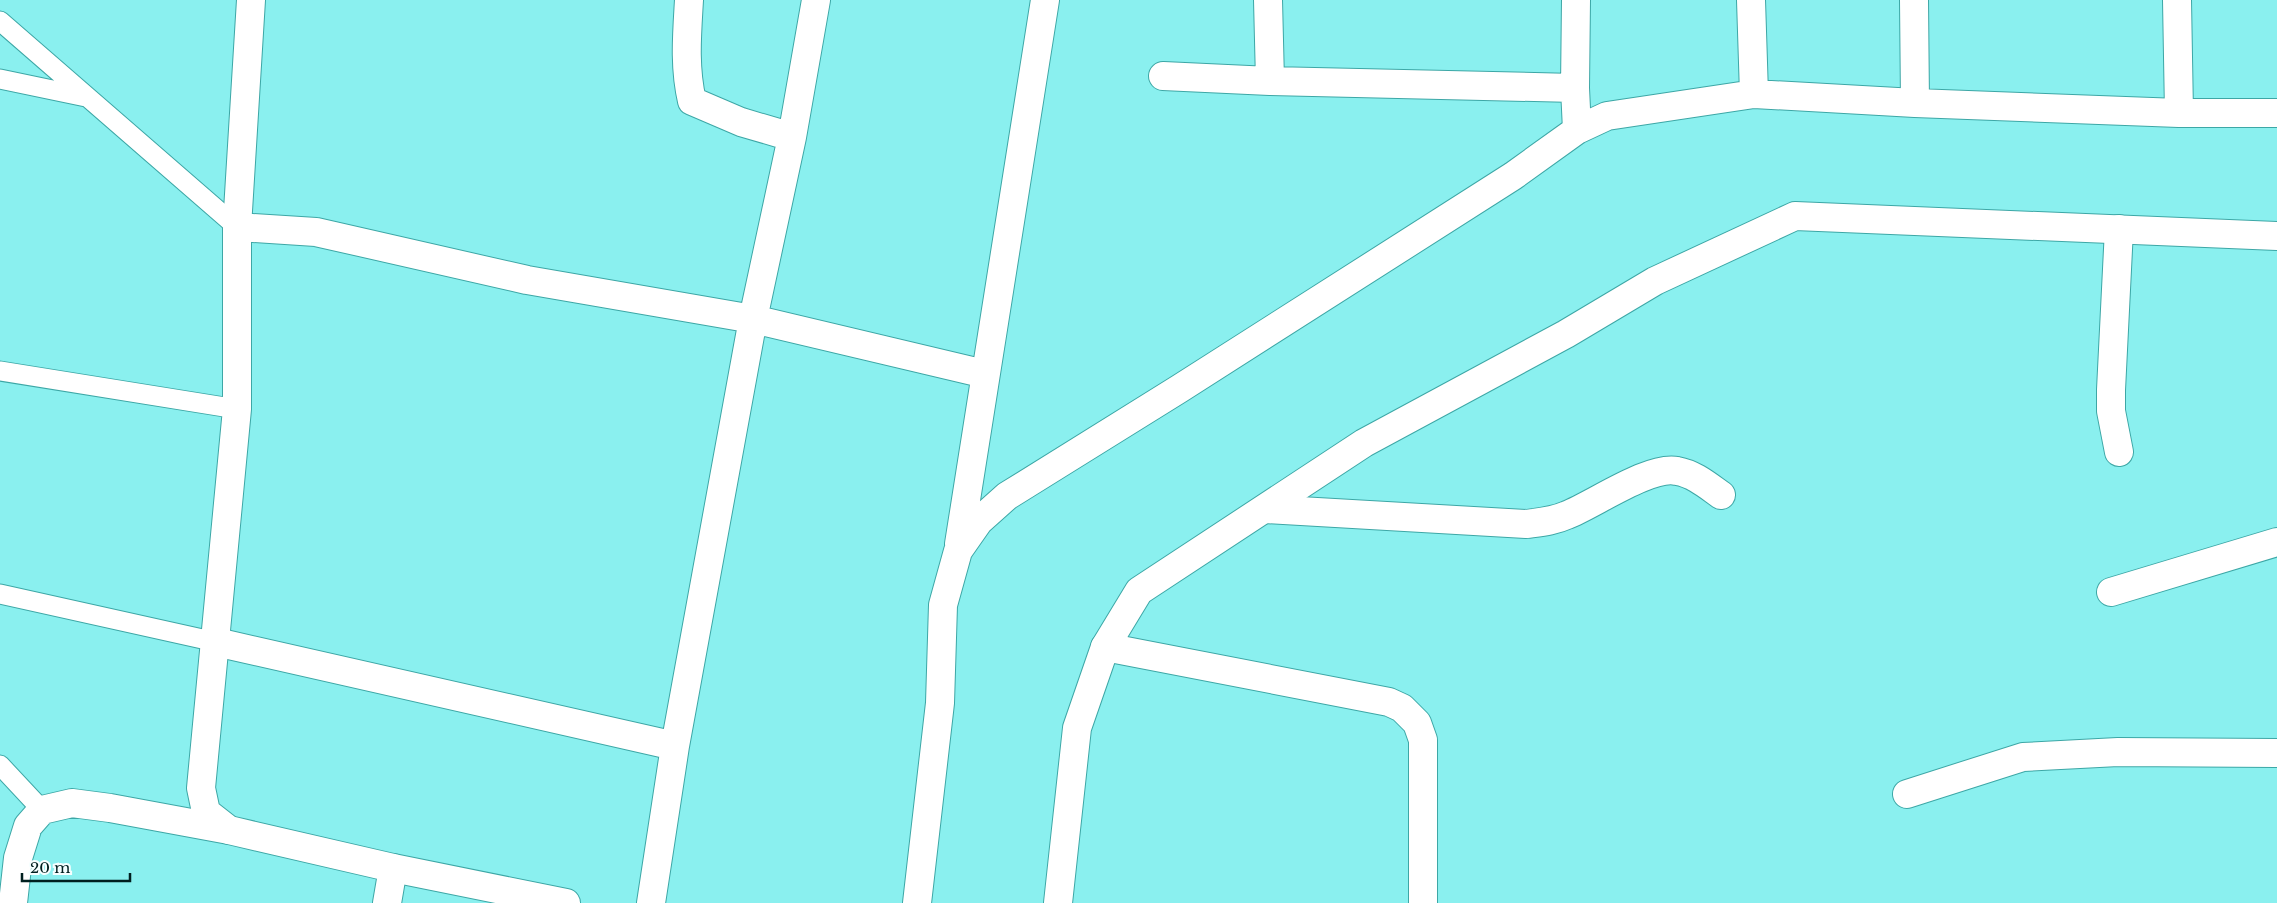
<svg xmlns="http://www.w3.org/2000/svg" width="2277" height="903" font-family="'Libre Baskerville',serif">
<style>
.lines{fill:none;stroke-linecap:round;stroke-linejoin:round}
.lane-casing{stroke:#3da7a6;stroke-width:21}
.street-casing{stroke:#3da7a6;stroke-width:30}
.secondary-casing{stroke:#3da7a6;stroke-width:30}
.lane{stroke:#fff;stroke-width:19}
.street{stroke:#fff;stroke-width:28}
.secondary{stroke:#fff;stroke-width:28}
</style>
<rect width="100%" height="100%" fill="#8af0ef"/>
<g class="lines">
<defs>
<path id="lane" d="M0,21L237,227
M0,79L86,97
M0,371L237,409
M0,594L216,642
M0,765L42,810"/>
<path id="street" d="M689,0C687,34 684,67 692,101L741,122L792,137
M1268,0L1270,81
M1576,0L1575,88L1577,130
M1751,0L1754,94
M1914,0L1915,103
M2177,0L2179,113
M1163,76L1270,81L1575,88
M237,227L316,232L527,280L753,319L985,374
M2119,452L2111,411V390L2119,229
M1265,509L1526,524C1541,522 1554,521 1567,515C1593,505 1650,465 1677,471C1694,474 1707,485 1721,495
M959,544L1045,0
M2111,592L2277,542
M216,642L675,746
M1105,647L1389,702L1402,708L1417,723L1423,740V903
M1907,794L2023,757L2118,752L2277,753
M13,903L18,858L28,826L42,810L72,803L110,808L229,830
M387,903L393,868
M651,903L675,746L753,319L792,137L816,0
M917,903L940,703L943,605L958,551L979,521L1007,496L1179,389L1513,176L1577,130L1607,116L1754,94L1915,103L2179,113H2277"/>
<path id="secondary" d="M251,0L237,227V409L201,788L206,812L229,830L393,868L566,903
M1058,903L1077,728L1105,647L1139,591L1364,443L1566,334L1655,281L1795,216L2277,236"/>
</defs>
<!-- lane casing -->
<use href="#lane" class="lane-casing"/>
<!-- street casing -->
<use href="#street" class="street-casing"/>
<!-- secondary casing -->
<use href="#secondary" class="secondary-casing"/>
<!-- lane -->
<use href="#lane" class="lane"/>
<!-- street -->
<use href="#street" class="street"/>
<!-- secondary -->
<use href="#secondary" class="secondary"/>
</g>
<!-- scale -->
<path d="M22 873v8h108v-8" fill="none" stroke="#001f1f" stroke-width="2.5"/>
<text x="30" y="873" font-size="15" fill="#001f1f" stroke="#f6ffff" stroke-width="4" paint-order="stroke">20 m</text>
</svg>
